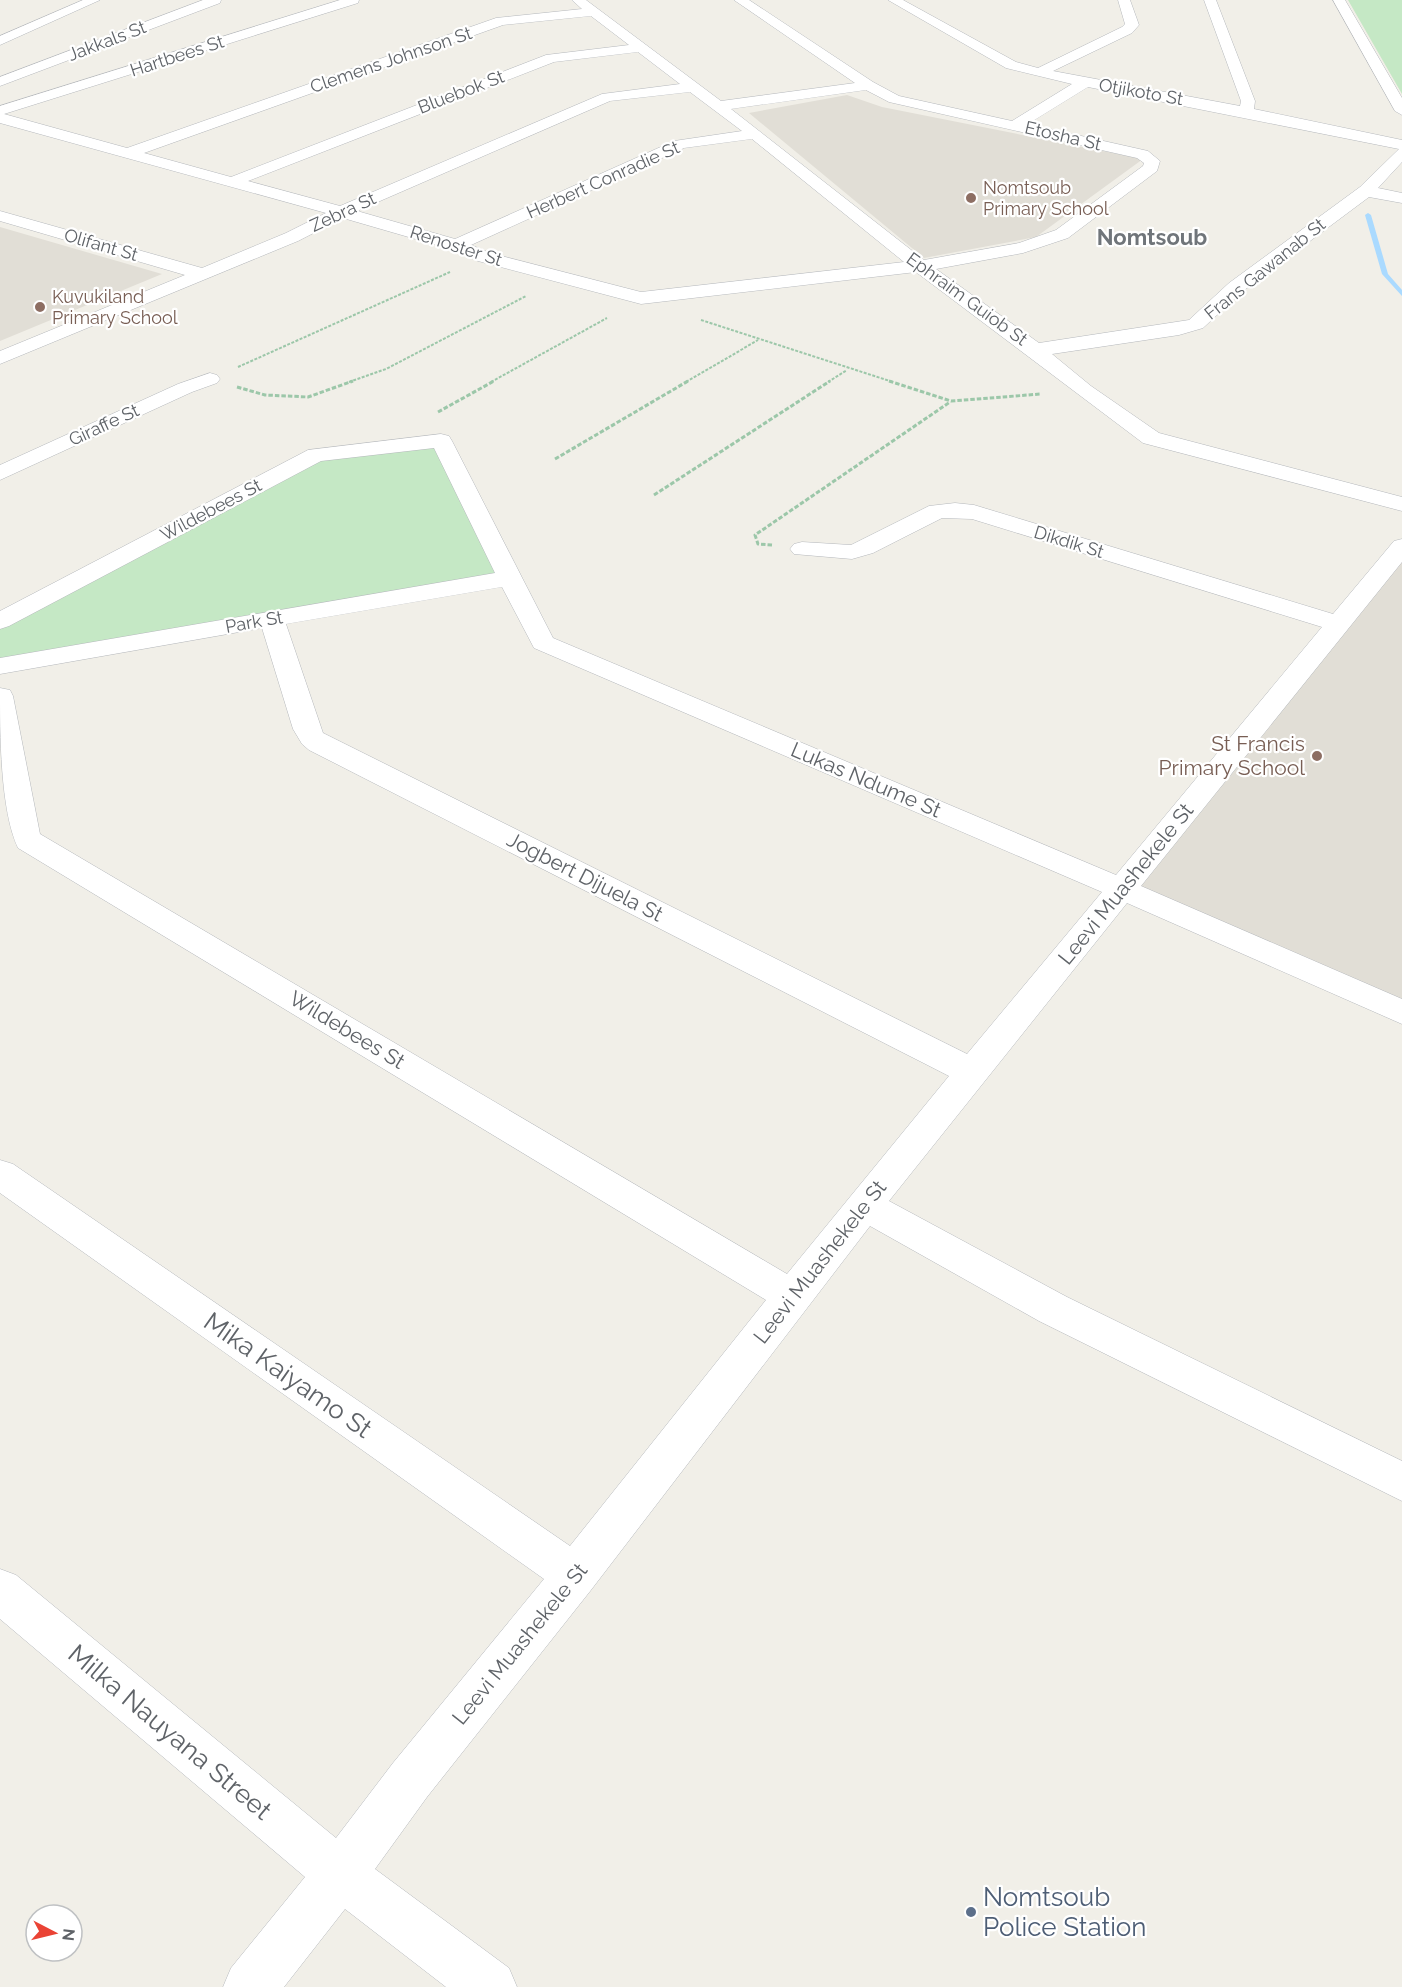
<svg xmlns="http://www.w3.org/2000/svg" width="1402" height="1987" font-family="Raleway,sans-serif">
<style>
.education{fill:#e1ded6}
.green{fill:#c5e8c5}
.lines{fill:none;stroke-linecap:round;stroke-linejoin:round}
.stream{fill:#aadaff;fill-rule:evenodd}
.street-casing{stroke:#b5b8bc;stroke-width:1}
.path-far1{stroke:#9cc7a9;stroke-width:2;stroke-dasharray:3 1.5;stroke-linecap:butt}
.path{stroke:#9cc7a9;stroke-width:3;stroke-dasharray:4.5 2;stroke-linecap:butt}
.street{fill:#fff;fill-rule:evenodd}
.education-dot{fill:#8d6e63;stroke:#fff;stroke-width:2}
.service-dot{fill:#5c6f8a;stroke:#fff;stroke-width:2}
.labels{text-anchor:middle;stroke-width:4.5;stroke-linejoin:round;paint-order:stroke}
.far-street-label{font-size:18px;fill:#5f6368;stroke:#fff}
.far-education-label{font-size:18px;fill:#785e54;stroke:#fff;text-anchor:start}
.education-label{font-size:21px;fill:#785e54;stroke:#fff;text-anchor:end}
.street-label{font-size:21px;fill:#5f6368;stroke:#fff}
.far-district-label{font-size:22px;font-weight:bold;fill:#70757a;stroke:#fff}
.near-street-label{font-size:26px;fill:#5f6368;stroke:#fff}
.near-service-label{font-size:26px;fill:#4e5e75;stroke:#fff;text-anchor:start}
</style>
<rect width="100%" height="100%" fill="#f1efe8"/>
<!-- education -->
<path class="education" d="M847,95L882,107L1143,159L1036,237L924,258L749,113Z
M0,227L162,274L0,341Z
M1402,546V1012L1123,889Z"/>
<!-- green -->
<path class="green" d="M1348,0H1402V94Z
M434,441L509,578L0,666V621L316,455Z"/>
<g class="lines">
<!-- stream -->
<path class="stream" d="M1368,213L1371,215L1388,274L1402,290V296L1382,274L1365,215Z"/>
<defs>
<path id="street" d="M83,0H100L0,45V36Z
M203,0H221L220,3L0,86V77Z
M340,0H359L358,3L4,114L127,148L496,18L582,9L572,0H586L721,101L855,83L734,0H749L873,82L899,96L1012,121L1072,84L1006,68L888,0H903L1016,62L1038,68L1122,27L1125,24L1118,0H1130L1139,25L1132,33L1053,71L1240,106L1241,101L1204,0H1216L1255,101L1254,109L1402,140V162L1378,188L1402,193V203L1369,197L1243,291L1203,328L1179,335L1052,354L1091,386L1159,433L1402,497V511L1143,443L916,272L641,304L478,261L450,249L343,218L298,241L0,364V351L185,275L0,221V211L202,268L286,233L326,213L0,123V106ZM591,16L629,45L546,55L231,177L144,153L503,25ZM638,52L680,84L602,94L340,206L248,181L554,62ZM1088,87L1399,149L1360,187L1229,283L1189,320L1039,343L936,269L1023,253L1068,238L1157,171L1160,161L1148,151L1028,124ZM866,90L889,102L1137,158L1144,163L1143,166L1056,230L1019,243L924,260L731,109ZM690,92L742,131L674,141L455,239L357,211L610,101ZM752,139L904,262L641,292L490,253L471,245L684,148Z
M1333,0H1345L1402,98V115L1395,111Z
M210,373L217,375L220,379L217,383L192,392L0,480V465L178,384Z
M441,434L449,436L452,441L553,638L1116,875L1322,627L972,519L942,518L873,553L852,559L794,554L790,549L794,544L802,542L851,545L929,506L955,503L974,505L1333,614L1394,541L1402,539V562L1141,886L1402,999V1024L1127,903L889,1201L1067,1297L1402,1461V1501L1039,1321L870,1226L591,1590L427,1797L375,1869L509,1968L517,1987H446L345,1909L284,1987H223L231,1968L305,1877L0,1619V1569L16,1575L336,1838L393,1763L544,1579L0,1193V1160L13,1164L570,1546L766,1300L18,848C0,810 0,733 0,688L10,690L13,696L40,834L787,1274L949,1076L309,750L302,744L293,729L262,628L0,674V658L495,573L434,448L321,461L9,626L0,629V611L308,450ZM502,587L534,648L1102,892L967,1054L323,733L286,624Z"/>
</defs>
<!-- street casing -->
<use href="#street" class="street-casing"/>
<!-- path-far1 -->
<path class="path-far1" d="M701,320L893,382
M238,367L450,272
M349,382L386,369L526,296
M491,382L607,318
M686,382L758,340
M828,382L847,370"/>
<!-- path -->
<path class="path" d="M889,381L951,401L1041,394
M237,387L265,395L308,397L353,381
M438,412L494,381
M555,459L688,381
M654,495L830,381
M772,545L758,544L755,535L950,402"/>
<!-- street -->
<use href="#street" class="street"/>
</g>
<!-- markers -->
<g class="education-dot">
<circle cx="971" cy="198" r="6"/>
<circle cx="40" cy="307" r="6"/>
<circle cx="1317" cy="756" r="6"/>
</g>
<circle class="service-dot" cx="971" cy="1912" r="6"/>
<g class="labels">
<!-- far-street labels -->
<g class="far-street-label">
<text transform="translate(107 41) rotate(-21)" y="6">Jakkals St</text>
<text transform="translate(177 56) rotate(-18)" y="6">Hartbees St</text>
<text transform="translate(391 60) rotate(-19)" y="6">Clemens Johnson St</text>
<text transform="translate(461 92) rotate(-21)" y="6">Bluebok St</text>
<text transform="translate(1141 92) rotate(10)" y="6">Otjikoto St</text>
<text transform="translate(1063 136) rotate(13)" y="6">Etosha St</text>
<text transform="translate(603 180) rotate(-24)" y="6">Herbert Conradie St</text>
<text transform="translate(343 212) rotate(-25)" y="6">Zebra St</text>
<text transform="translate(101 245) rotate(16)" y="6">Olifant St</text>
<text transform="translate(456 246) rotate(18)" y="6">Renoster St</text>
<text transform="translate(1265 269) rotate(-39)" y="6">Frans Gawanab St</text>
<text transform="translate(967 299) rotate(36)" y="6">Ephraim Guiob St</text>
<text transform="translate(104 425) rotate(-25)" y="6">Giraffe St</text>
<text transform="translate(211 510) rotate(-28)" y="6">Wildebees St</text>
<text transform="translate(1069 542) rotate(17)" y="6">Dikdik St</text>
<text transform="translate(254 622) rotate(-10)" y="6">Park St</text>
</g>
<!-- far-education labels -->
<g class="far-education-label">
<text x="983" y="194">Nomtsoub<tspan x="983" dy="21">Primary School</tspan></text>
<text x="52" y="303">Kuvukiland<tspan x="52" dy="21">Primary School</tspan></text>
</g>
<!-- education labels -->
<g class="education-label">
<text x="1305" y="751">St Francis<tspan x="1305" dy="24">Primary School</tspan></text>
</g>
<!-- street labels -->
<g class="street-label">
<text transform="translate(866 780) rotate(23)" y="7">Lukas Ndume St</text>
<text transform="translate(585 877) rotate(27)" y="7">Jogbert Dijuela St</text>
<text transform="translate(1126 884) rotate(-51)" y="7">Leevi Muashekele St</text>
<text transform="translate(347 1030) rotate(31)" y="7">Wildebees St</text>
<text transform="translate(820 1262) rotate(-52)" y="7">Leevi Muashekele St</text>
<text transform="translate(520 1644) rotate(-51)" y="7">Leevi Muashekele St</text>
</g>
<!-- far-district labels -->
<g class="far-district-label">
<text x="1152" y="245">Nomtsoub</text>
</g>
<!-- near-street labels -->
<g class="near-street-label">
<text transform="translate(288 1375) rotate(35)" y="9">Mika Kaiyamo St</text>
<text transform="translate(170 1732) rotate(40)" y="9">Milka Nauyana Street</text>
</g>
<!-- near-service labels -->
<g class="near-service-label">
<text x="983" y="1906">Nomtsoub<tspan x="983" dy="30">Police Station</tspan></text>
</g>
</g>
<!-- north arrow -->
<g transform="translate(54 1933) rotate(97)"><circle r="28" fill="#ffffff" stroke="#bfc1c3" stroke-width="1.5"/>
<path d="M0-4.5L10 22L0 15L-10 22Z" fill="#ea4335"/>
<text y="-9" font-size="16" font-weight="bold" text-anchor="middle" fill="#5f6368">N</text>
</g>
</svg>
